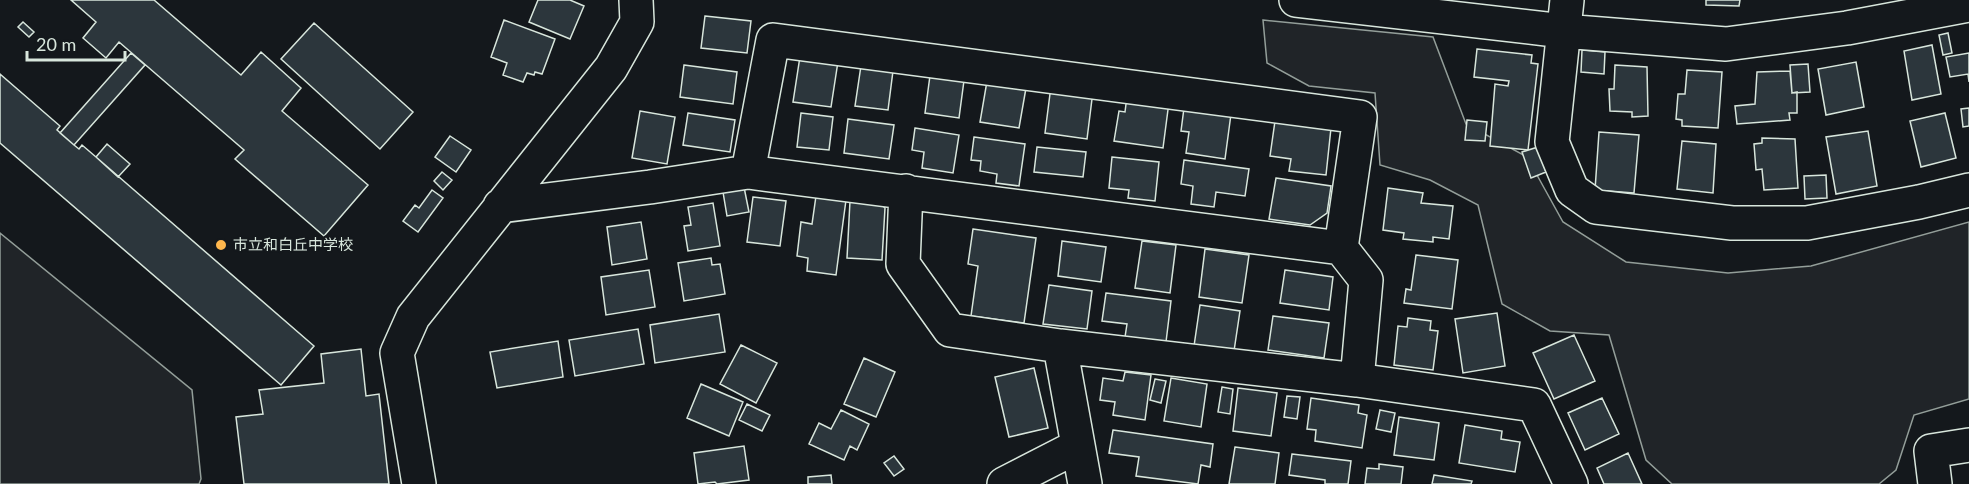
<svg xmlns="http://www.w3.org/2000/svg" width="1969" height="484" font-family="Lato,'Noto Sans JP',sans-serif">
<style>
.green{fill:#202428;stroke:#939e99;stroke-width:1.5}
.building{fill:#2c363c;stroke:#d8e6dc;stroke-width:1.5}
.lines{fill:none;stroke-linecap:round;stroke-linejoin:round}
.minor-casing{stroke:#d8e6dc;stroke-width:36}
.minor{stroke:#14181c;stroke-width:33}
.poi-dot{fill:#ffb74d;stroke:#14181c;stroke-width:2}
.labels{text-anchor:middle;stroke-width:4.5;stroke-linejoin:round;paint-order:stroke}
.poi-label{font-size:15px;fill:#d8e6dc;stroke:#14181c;text-anchor:start}
</style>
<rect width="100%" height="100%" fill="#14181c"/>
<!-- green -->
<path class="green" d="M1263,20L1433,37L1466,124L1527,157L1563,222L1626,262L1728,273L1811,266L1969,222V399L1914,415L1896,470L1879,484H1672L1646,460L1609,335L1550,331L1502,304L1478,205L1430,180L1380,165L1375,93L1309,86L1267,63Z
M0,233L192,390L201,479L199,484H0Z"/>
<!-- building -->
<path class="building" d="M71,0H154L241,75L261,52L301,88L282,111L368,185L324,236L235,159L244,150L119,42L106,58L83,38L96,22Z
M538,0H570L584,6L570,39L529,22Z
M1706,0H1740L1739,6L1706,5Z
M705,16L751,21L747,53L701,48Z
M504,20L555,39L542,74L535,72L534,75L527,73L523,82L503,75L507,63L491,57Z
M23,22L34,32L29,37L18,27Z
M314,23L413,112L380,149L281,59Z
M1948,33L1952,53L1943,55L1939,35Z
M1932,45L1941,94L1912,100L1904,51Z
M1477,49L1532,55L1531,63L1538,64L1528,150L1490,146L1495,84L1508,86L1509,81L1474,77Z
M801,50L839,55L831,107L793,102Z
M1582,50L1605,52L1604,74L1581,72Z
M131,53L145,65L74,145L60,133Z
M1969,53V82L1968,74L1950,77L1946,57Z
M862,59L894,63L888,110L855,106Z
M1856,62L1864,107L1826,115L1818,69Z
M1808,64L1810,92L1792,93L1790,65Z
M684,65L737,72L733,104L680,97Z
M1615,65L1647,67L1648,116L1632,117V112L1610,111L1609,89H1614Z
M931,68L965,73L959,118L925,113Z
M1687,70L1722,72L1718,128L1682,126V120L1676,119L1678,94H1685Z
M1790,71L1792,93L1797,92V113H1789L1790,120L1737,124L1735,106L1755,104L1757,72Z
M0,74L60,126L57,130L74,145L79,149L82,145L96,157L314,346L281,385L0,143Z
M987,81L1026,88L1019,128L980,122Z
M1051,86L1093,91L1087,139L1045,133Z
M1127,96L1169,102L1163,148L1114,141L1119,111L1125,112Z
M1184,108L1231,114L1225,159L1186,153L1189,132L1181,131Z
M1969,108V126L1963,127L1961,109Z
M640,111L675,117L667,164L632,158Z
M688,113L735,120L730,152L683,145Z
M801,113L833,117L829,150L797,147Z
M1945,113L1956,158L1921,167L1910,121Z
M848,119L894,125L889,159L844,153Z
M1467,120L1487,122L1485,141L1465,140Z
M1275,121L1331,128L1326,175L1289,171L1291,159L1270,156Z
M915,128L959,135L953,173L922,168L924,152L912,150Z
M1868,131L1877,186L1836,194L1826,137Z
M1599,132L1639,135L1634,193L1595,190Z
M450,136L471,150L456,172L435,157Z
M974,137L1025,144L1019,186L996,183L997,174L980,171L981,161L971,160Z
M1762,138L1795,139L1798,188L1764,190L1762,169L1756,170L1754,144L1762,143Z
M1682,141L1716,144L1713,193L1677,189Z
M107,144L130,164L118,177L96,157Z
M1037,147L1086,152L1083,177L1034,172Z
M1538,147L1546,172L1531,178L1522,152Z
M1112,157L1159,162L1155,201L1128,198L1129,190L1109,188Z
M1184,160L1249,169L1245,196L1216,192L1214,207L1191,204L1193,186L1181,184Z
M442,172L452,180L443,190L434,181Z
M1826,175L1827,198L1805,199L1804,176Z
M1276,178L1331,186L1327,213L1310,225L1269,219Z
M744,187L749,212L727,216L723,192Z
M1388,188L1423,193L1421,203L1453,206L1449,239L1433,237V242L1403,239L1404,233L1383,230Z
M432,190L443,198L418,232L403,221L415,205L419,208Z
M816,196L846,200L836,275L807,271L808,258L797,256L801,222L812,224Z
M753,197L786,201L780,246L747,242Z
M850,201L881,204L885,208L882,260L847,258Z
M713,203L720,246L688,251L684,226L691,225L688,207Z
M641,222L647,259L612,265L607,227Z
M973,229L1036,238L1024,323L971,316L978,266L968,264Z
M1062,241L1106,247L1101,282L1058,276Z
M1142,241L1176,245L1170,293L1135,288Z
M1205,249L1249,255L1242,303L1199,297Z
M1416,255L1458,260L1452,309L1404,303L1406,289L1411,290Z
M711,258L712,265L720,264L725,294L684,301L678,263Z
M649,270L655,307L606,315L601,277Z
M1285,270L1333,277L1329,310L1280,303Z
M1049,285L1092,291L1087,329L1043,324Z
M1106,293L1171,301L1166,342L1125,337L1127,324L1102,321Z
M1200,305L1240,311L1234,351L1194,346Z
M1497,313L1505,366L1463,373L1455,319Z
M719,314L725,352L655,363L650,325Z
M1273,316L1329,323L1324,358L1268,350Z
M1408,318L1431,321L1430,330L1438,331L1433,370L1394,365L1398,326L1407,327Z
M638,329L644,364L575,376L569,340Z
M1574,335L1595,381L1554,399L1533,353Z
M558,341L563,377L497,388L490,352Z
M741,345L777,363L756,403L720,384Z
M361,349L366,396L379,394L389,484H244L236,417L263,414L259,390L324,383L321,354Z
M864,358L895,372L876,417L844,404Z
M1034,368L1048,428L1009,437L995,377Z
M1125,372L1151,375L1145,420L1113,415L1115,402L1100,400L1103,378L1123,381Z
M1171,378L1207,384L1201,427L1164,421Z
M1155,379L1166,381L1161,403L1150,400Z
M701,384L743,402L729,436L687,418Z
M1222,387L1233,389L1230,414L1218,412Z
M1238,388L1277,393L1271,436L1233,431Z
M1287,396L1300,397L1297,419L1284,417Z
M1311,398L1359,405L1358,413L1367,415L1362,448L1315,441L1316,430L1307,429Z
M1602,398L1619,434L1585,450L1568,413Z
M747,404L770,415L762,431L739,420Z
M841,410L869,424L857,450L850,446L844,460L809,444L819,423L831,429Z
M1380,410L1395,413L1391,432L1376,429Z
M1399,417L1439,423L1434,460L1394,455Z
M1465,425L1502,431L1501,439L1520,442L1515,472L1459,463Z
M1113,430L1213,444L1210,467L1201,465L1198,484L1136,476L1139,457L1109,453Z
M744,446L749,480L717,484L715,482L698,484L694,453Z
M1235,447L1279,453L1275,484H1229Z
M1628,453L1642,484H1604L1597,468Z
M1292,454L1351,461L1348,484H1325V480L1289,475Z
M894,456L904,469L894,476L884,463Z
M1379,464L1403,467L1401,484H1365L1367,468L1379,469Z
M831,475L832,484H808V477Z
M1434,475L1472,481L1471,484H1432Z"/>
<g class="lines">
<defs>
<path id="minor" d="M1296,0L1563,31L1726,44L1847,28L1969,5
M1567,0L1552,142L1572,190L1596,207L1732,223H1807L1919,202L1969,190
M748,172L773,40L1360,117L1341,248
M906,191L903,264L950,330L1060,346L1357,380L1534,405L1571,484
M500,206L650,187L748,172L1341,248L1366,280L1357,380
M1060,346L1085,484
M419,484L397,353L413,317L611,68L637,22L636,0
M1004,484L1078,446
M1935,484L1931,451L1969,445"/>
</defs>
<!-- minor casing -->
<use href="#minor" class="minor-casing"/>
<!-- minor -->
<use href="#minor" class="minor"/>
</g>
<!-- markers -->
<circle class="poi-dot" cx="221" cy="245" r="6"/>
<g class="labels">
<!-- poi labels -->
<g class="poi-label">
<text x="233" y="250">市立和白丘中学校</text>
</g>
</g>
<!-- scale -->
<path d="M27 51v9h98v-9" fill="none" stroke="#d8e6dc" stroke-width="3"/>
<text x="36" y="51" font-size="18" fill="#d8e6dc" stroke="#14181c" stroke-width="4.5" paint-order="stroke">20 m</text>
</svg>
